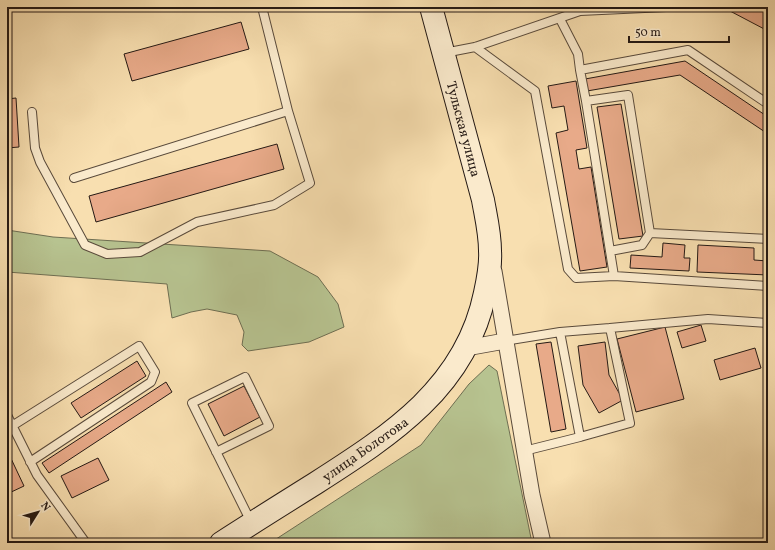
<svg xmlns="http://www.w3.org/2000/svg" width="775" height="550" font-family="Vollkorn,serif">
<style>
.green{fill:#b7c390;stroke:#6e6e52}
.building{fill:#e8aa89;stroke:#241914}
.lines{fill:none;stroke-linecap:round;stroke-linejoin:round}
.service-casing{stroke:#594a3b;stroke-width:10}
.minor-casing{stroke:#594a3b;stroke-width:17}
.secondary-casing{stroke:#241914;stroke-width:24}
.service{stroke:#faeacc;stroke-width:8}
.minor{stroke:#faeacc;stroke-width:15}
.secondary{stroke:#faeacc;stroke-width:22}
.labels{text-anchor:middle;stroke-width:4;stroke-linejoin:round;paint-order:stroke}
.street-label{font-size:14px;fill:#241914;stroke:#faeacc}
</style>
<rect width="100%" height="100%" fill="#f8dfb0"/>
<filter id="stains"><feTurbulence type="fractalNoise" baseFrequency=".005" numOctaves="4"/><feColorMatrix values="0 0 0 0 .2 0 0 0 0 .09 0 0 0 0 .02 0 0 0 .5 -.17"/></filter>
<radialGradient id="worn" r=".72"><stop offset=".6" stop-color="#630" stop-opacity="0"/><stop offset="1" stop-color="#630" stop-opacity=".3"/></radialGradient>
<!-- green -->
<path class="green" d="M7,230L53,237L270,251L318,277L338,304L344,327L309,342L248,351L242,345L244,332L237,315L207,309L191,312L172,318L167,284L7,272Z
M489,365L497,371L532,543H270L421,445L469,384Z"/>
<!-- building -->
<path class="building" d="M732,7H768V31L730,11Z
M241,22L249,49L132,81L124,54Z
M685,61L768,117V134L680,75L587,91L585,79Z
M576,81L587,148L576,150L579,169L591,167L607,267L580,271L556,133L568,130L564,106L552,108L548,86Z
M16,98L19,147L7,148V99Z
M621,104L643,236L619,239L597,107Z
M277,144L284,169L96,222L89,196Z
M663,243L685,245L684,258H690L689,271L630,268L631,255L662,257Z
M698,245L754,248V260L768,261V275L697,272Z
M701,325L706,341L682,348L677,332Z
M665,327L684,399L636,412L617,339Z
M551,342L566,429L551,432L536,344Z
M605,342L609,375L623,400L599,413L583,385L578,346Z
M755,348L761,368L720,380L714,360Z
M137,361L146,376L81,418L71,403Z
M166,382L172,392L49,473L42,463Z
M244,386L260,417L224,436L208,404Z
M7,450L24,486L7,494Z
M98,458L109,480L72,498L61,476Z"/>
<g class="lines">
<defs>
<path id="service" d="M560,19L578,54L580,70
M475,47L535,91L568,269L576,278L614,276
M444,53L475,47L580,11L666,7
M586,101L580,70L688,50L768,104
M32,112L35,148L40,162L85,245L107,254L140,252L197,222L274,205L310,183L288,111
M74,178L288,111L262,7
M650,233L768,239
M610,251L642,245L650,233L628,95L586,101L614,276L768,286
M610,328L708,319L768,323
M560,332L610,328L630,423L580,437
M505,341L560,332L580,437L524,451
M7,415L37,475L86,543
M12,426L139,346L155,372L151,382L30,462
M216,452L269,426L245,377L192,403L251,522"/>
<path id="minor" d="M494,271L532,495L543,543
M466,348L505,341"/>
<path id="secondary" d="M221,543C252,523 284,503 316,483C391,435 466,387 485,293C488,279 491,265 490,251C490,233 486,217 483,200L431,7"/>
</defs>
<!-- service casing -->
<use href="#service" class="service-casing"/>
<!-- minor casing -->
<use href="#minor" class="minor-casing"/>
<!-- secondary casing -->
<use href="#secondary" class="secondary-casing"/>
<!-- service -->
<use href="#service" class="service"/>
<!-- minor -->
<use href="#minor" class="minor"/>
<!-- secondary -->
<use href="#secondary" class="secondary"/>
</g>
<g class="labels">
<!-- street labels -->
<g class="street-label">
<text transform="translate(464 129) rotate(75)" y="5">Тульская улица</text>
<text transform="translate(365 449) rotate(-35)" y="5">улица Болотова</text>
</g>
</g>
<!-- margin -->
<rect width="775" height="550" fill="none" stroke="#f8dfb0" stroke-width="24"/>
<rect x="8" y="8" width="759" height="534" fill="none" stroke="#241914" stroke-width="2"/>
<rect x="12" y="12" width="751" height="526" fill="none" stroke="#241914"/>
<!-- north arrow -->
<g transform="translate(38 512) rotate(53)" stroke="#faeacc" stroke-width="3" paint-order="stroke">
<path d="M0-3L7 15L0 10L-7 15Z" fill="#241914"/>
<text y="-6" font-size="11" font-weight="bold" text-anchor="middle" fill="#241914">N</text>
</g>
<!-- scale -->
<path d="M629 36v6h100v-6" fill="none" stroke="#241914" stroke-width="2"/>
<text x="635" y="36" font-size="12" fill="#241914" stroke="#faeacc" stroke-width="3" paint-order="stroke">50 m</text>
<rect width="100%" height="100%" filter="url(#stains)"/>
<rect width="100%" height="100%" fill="url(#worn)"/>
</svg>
